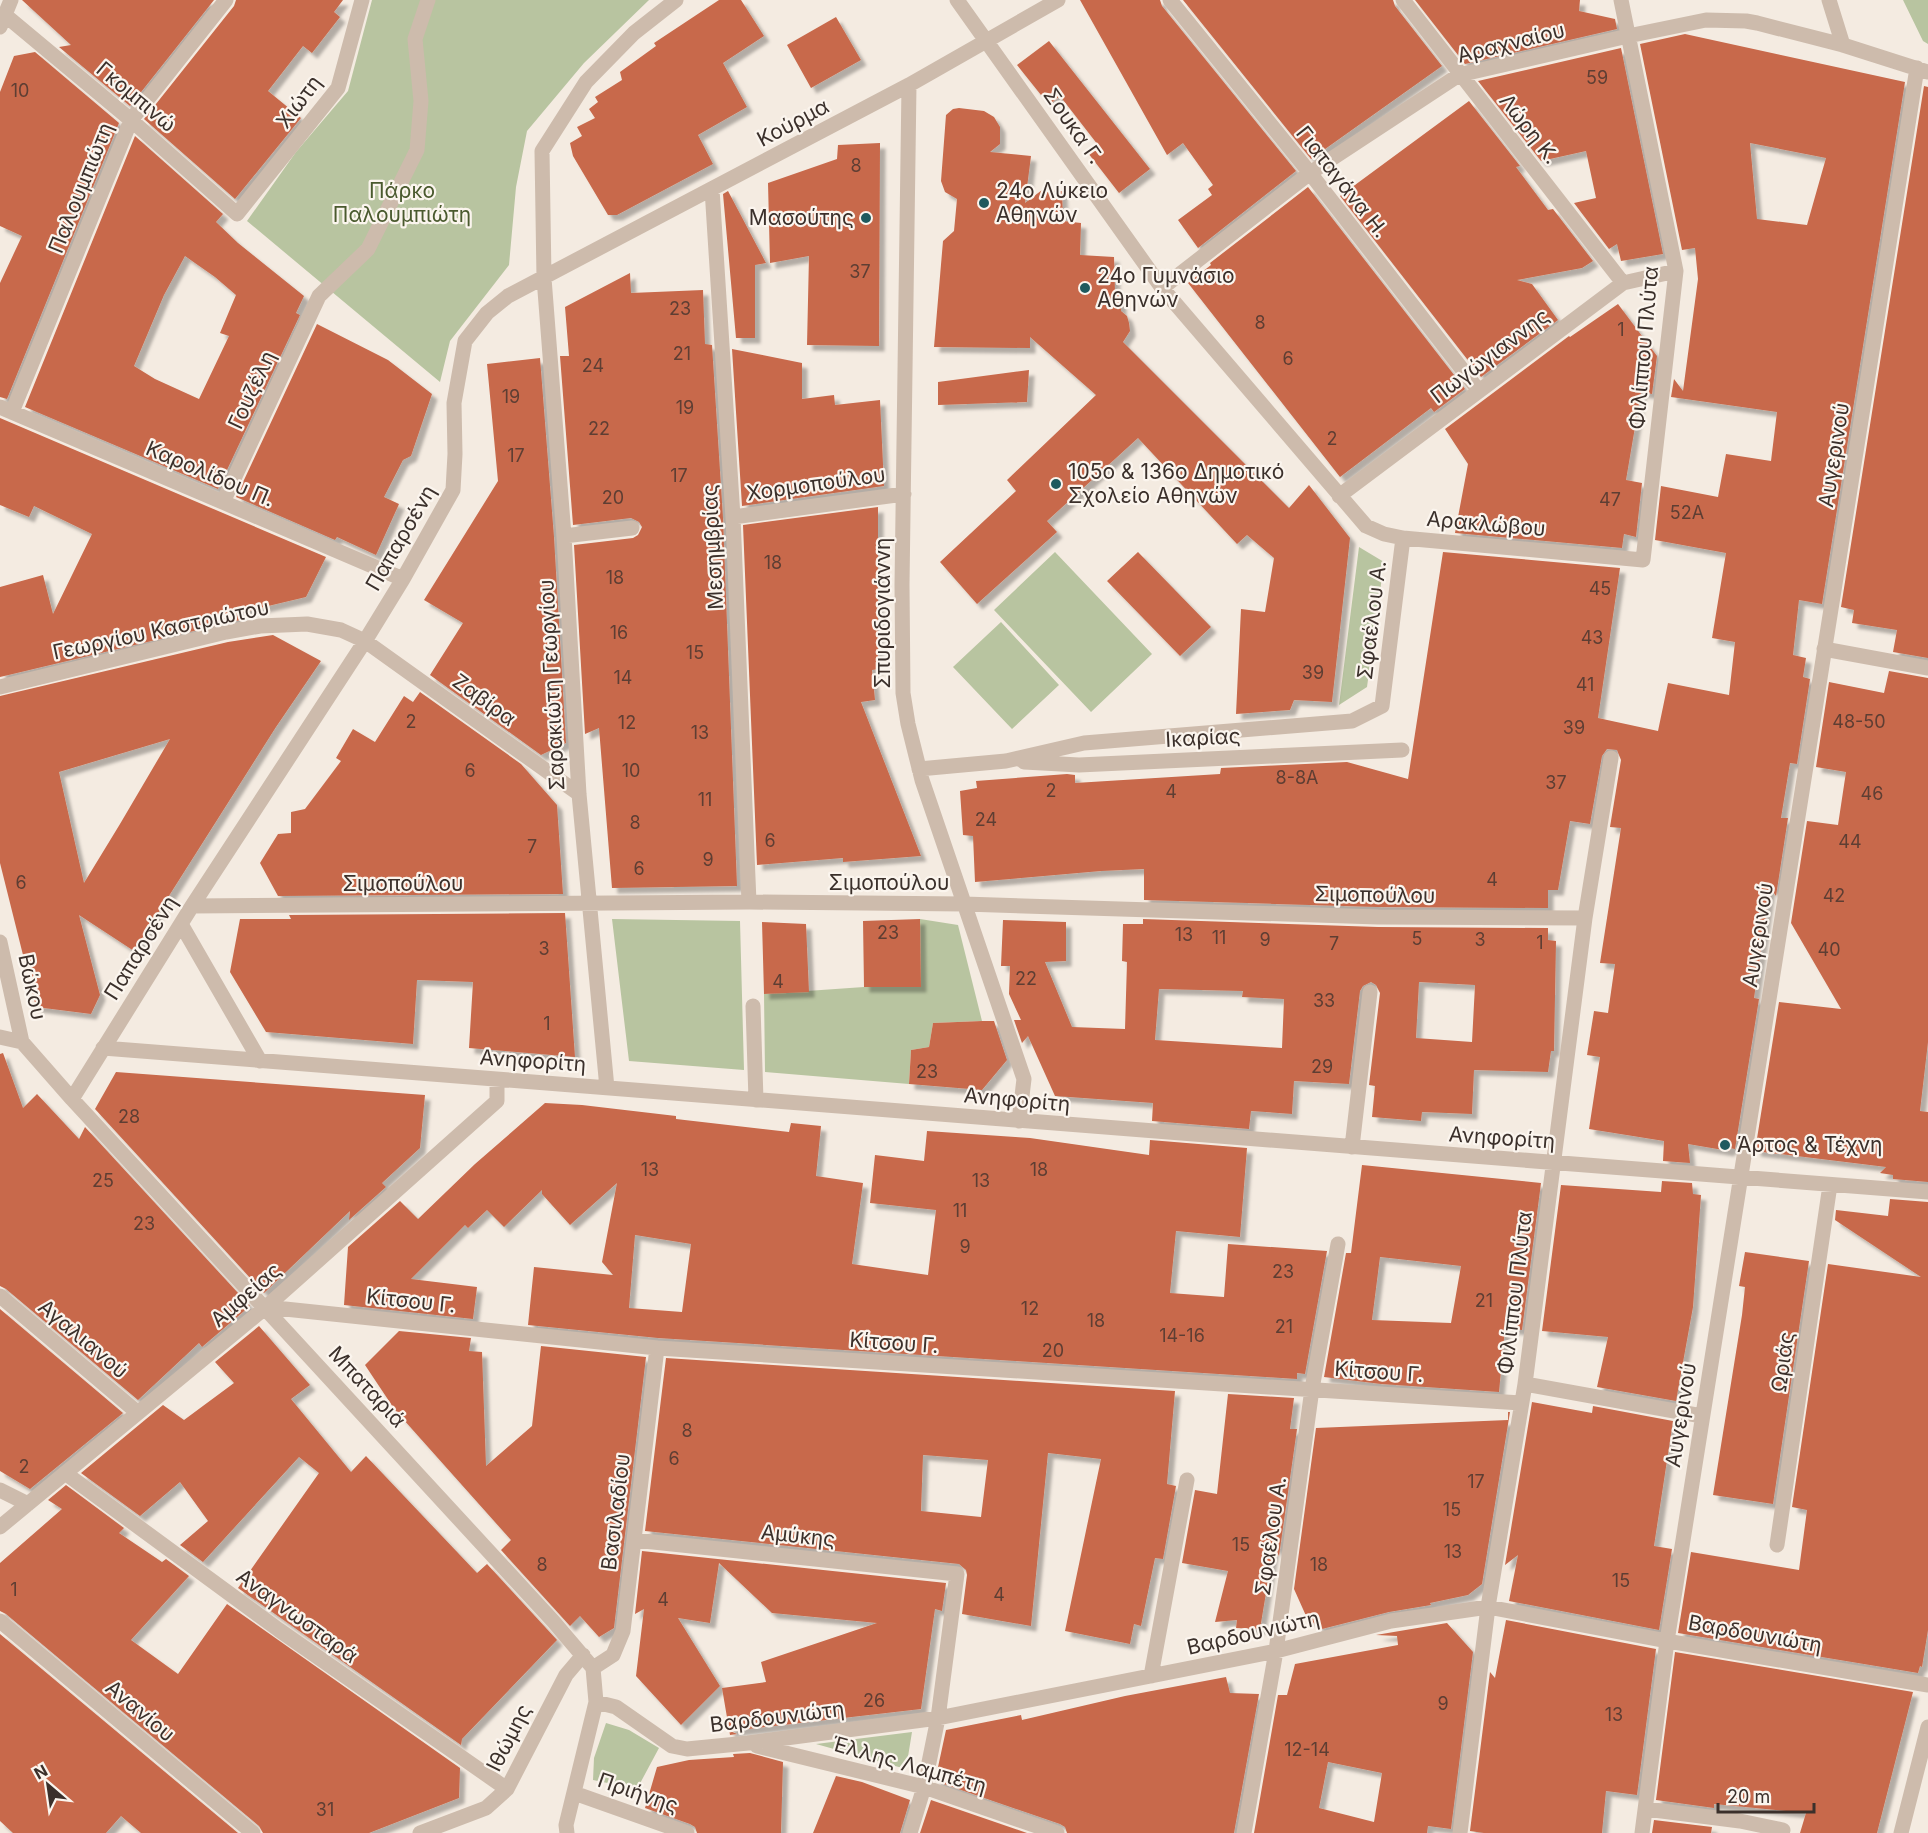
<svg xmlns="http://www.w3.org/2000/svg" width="1928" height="1833" font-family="Inter,sans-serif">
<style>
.green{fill:#b8c4a0}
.building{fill:#c8694b;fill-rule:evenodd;filter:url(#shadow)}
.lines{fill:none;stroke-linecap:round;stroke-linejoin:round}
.minor{stroke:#cdbbac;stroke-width:15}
.poi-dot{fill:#1f5a5e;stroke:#fbf5ee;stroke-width:2}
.labels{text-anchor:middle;stroke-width:4.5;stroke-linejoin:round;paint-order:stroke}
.number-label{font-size:18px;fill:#5e3e33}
.street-label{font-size:21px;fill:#3b302b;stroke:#fbf5ee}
.park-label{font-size:21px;fill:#4a5a2e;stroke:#fbf5ee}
.poi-label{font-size:21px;fill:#3b302b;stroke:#fbf5ee;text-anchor:start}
</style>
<defs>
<filter id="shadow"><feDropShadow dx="5.5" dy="5.5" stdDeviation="1.5" flood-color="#0004"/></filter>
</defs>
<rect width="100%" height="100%" fill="#f4ebe1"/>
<!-- green -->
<path class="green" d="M372,0H649L584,63L527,131L516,187L509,265L450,341L440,382L247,221L296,152L348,91Z
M1903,0H1928V44L1923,41Z
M1359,547L1384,562L1367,687L1339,705Z
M1055,552L1152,654L1091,712L994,610Z
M1001,622L1059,685L1012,729L953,667Z
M612,919L740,921L744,1070L629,1061Z
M920,919L958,925L982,1021L933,1023L929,1047L911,1050L909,1084L765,1072L764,994L864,987H921Z
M606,1723L629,1730L659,1748L637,1789L593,1780L594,1758Z
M912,1732L906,1769L816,1744Z"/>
<!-- building -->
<path class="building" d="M22,0H214L130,106L59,47L71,45Z
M236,0H343L334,12L340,17L312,53L303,46L268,91L301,118L235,199L144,119L234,6Z
M719,0H741L764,36L723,63L747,107L698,135L713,164L617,215H608L573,156L570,143L582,136L577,127L595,118L589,109L598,102L595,97L622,80L620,72L656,46L654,43Z
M1080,0H1160L1162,6L1296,171L1198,248L1178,220L1212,195L1208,189L1213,185L1183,143L1167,155Z
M1183,0H1393L1395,6L1442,66L1311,159Z
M1415,0H1580L1579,11L1615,19L1617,29L1465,64Z
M836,17L861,60L811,88L787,45Z
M1685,34L1905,82L1822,604L1799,600L1793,655L1806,658L1803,677L1810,679L1797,764L1790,763L1781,818H1788L1776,896L1770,887L1754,998L1759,999L1735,1149L1730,1148L1729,1151L1688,1144L1690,1163L1663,1161L1664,1141L1589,1129L1600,1057L1587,1055L1594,1011L1608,1013L1615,964L1600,963L1621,828L1610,827L1621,760L1617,750L1607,749L1602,756L1590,824L1570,821L1558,890H1548V908L1378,907L1144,900V869L1101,871L975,882L973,836L963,835L960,791L977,788L976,781L1067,774L1075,775V783L1220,774L1221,768L1347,762L1408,779L1443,552L1620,568L1598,718L1658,731L1668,683L1729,695L1735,642L1712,638L1726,553L1655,540L1661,486L1718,497L1726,454L1771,461L1777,412L1671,397L1674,379L1683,391L1698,279L1695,248L1682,250L1640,44ZM1750,143L1826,158L1807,225L1757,219Z
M1049,41L1150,169L1119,193L1088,153L1098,145L1060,96L1049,105L1017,65Z
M1621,48L1663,254L1621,261L1617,244L1609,249L1574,203L1596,198L1586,151L1541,161L1478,81Z
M35,52L119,123L7,399L0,397V283L22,236L0,226V92L14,56Z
M1924,86L1928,87V658L1893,652L1897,630L1852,623L1854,610L1841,607Z
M1469,101L1520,166L1516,167L1548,210L1553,209L1593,261L1582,268L1517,280L1532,284L1558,320L1481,377L1340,196Z
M959,108L984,111L994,117L1000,127V144L990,152L1031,156L1025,203L1042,190L1062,191L1063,221L1081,223L1080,255L1114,257L1115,292L1121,293V311L1127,316L1129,323L1130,331L1123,342L1289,508L1309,485L1350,538L1332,702L1294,700L1290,710L1236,714L1241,609L1265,612L1274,558L1247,535L1237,544L1138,438L1047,521L1057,532L977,604L940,562L1016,491L1007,480L1096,395L1030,337V348L934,347L943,241L954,231L957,199L945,192L941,181L946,115L953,109Z
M135,136L223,214L216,222L238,243L304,296L296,313L300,315L218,489L25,407ZM185,256L215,277L236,295L220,333L229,336L199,399L155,379L134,366L164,295Z
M880,143L879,346L807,345L809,256L770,263L768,183L837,159L838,145Z
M1308,187L1465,389L1434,412L1431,408L1340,477L1188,283L1211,265L1210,263Z
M728,191L766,263L755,265V338H736L723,194Z
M630,273L631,293L703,290L705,344L712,345L723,518L737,886L612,888L599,728L585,734L574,545L633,538L638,535L642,527L639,522L631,518L573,525L560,356H569L565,307Z
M1618,304L1657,356L1652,394L1641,392L1626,480L1642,483L1636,537L1624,534L1622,548L1455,533L1468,464L1445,429L1569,336L1570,337Z
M317,324L388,360L432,394L411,456L403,460L384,497L399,504L376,555L337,537L335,540L236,497Z
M732,349L802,363V399L834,395L835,405L880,400L884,486L742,506Z
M540,358L554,537L566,743L541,755L430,675L463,623L424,600L498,481L487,364Z
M1029,370L1027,402L938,405V382Z
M0,418L326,557L306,597L235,614L244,619L0,677V587L43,575L53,614L92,534L34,506L29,517L0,505Z
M878,507V669L872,670L875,700L861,702L921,856L843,862V858L757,865L743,525Z
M1138,552L1211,627L1180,656L1107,581Z
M273,635L321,661L276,727L134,951L79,915L100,995L91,1014L36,1007L0,863V696L228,642ZM170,739L120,824L84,883L59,772Z
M1889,671L1928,678V1042L1920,1111L1928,1112V1182L1893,1179V1175L1880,1173L1886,1167L1755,1151L1779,1002L1841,1009L1791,923L1807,821L1838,825L1846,772L1816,767L1829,682L1884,693Z
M420,692L521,764L557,805L563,894L278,896L260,863L278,834L291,833V812L305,809L341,761L336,758L353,729L375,742L404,696L413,702Z
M565,913L575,1057L469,1048L473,982L417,980L413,1044L266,1032L230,972L240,919H291L289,915Z
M920,919L921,987H864L863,921Z
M1143,919L1378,927L1548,928V940L1556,941L1554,1051H1551L1548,1072L1474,1070L1472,1114L1422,1112L1421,1121L1372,1117L1375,1086L1369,1085L1380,993L1376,985L1371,982L1363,986L1360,991L1349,1084L1294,1081L1292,1114L1251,1111L1249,1129L1152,1121L1153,1103L1055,1096L1028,1036L1022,1043L1014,1020H1021L1009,994L1010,966H1001L1003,920L1066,922V961L1045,962L1072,1027L1125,1029L1127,962L1122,961L1123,924H1143ZM1419,982L1475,985L1472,1042L1416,1038ZM1159,989L1243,991L1242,997L1284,999L1282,1048L1155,1040Z
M762,922L806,924L809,992L764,994Z
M982,1021H994L1007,1060L982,1090L909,1084L911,1050L929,1047L933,1023Z
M3,1053L23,1108L37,1094L79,1139L85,1127L250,1306L202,1347L199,1343L138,1400L6,1289L0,1286V1054Z
M116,1072L425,1095L420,1148L382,1183L386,1187L349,1220L350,1211L264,1293L95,1109Z
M545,1103L582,1105L676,1116V1119L789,1132L791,1123L821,1126L816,1176L863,1183L852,1264L928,1275L936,1210L870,1203L875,1155L924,1161L927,1131L1030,1138L1149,1155L1150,1140L1247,1148L1240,1237L1176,1231L1170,1293L1224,1297L1228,1244L1327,1251L1305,1374L1297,1373V1379L658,1338L528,1325L534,1267L613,1275L602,1262L617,1183L570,1225L542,1194V1190L504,1227L487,1210L468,1228L465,1225L411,1279L477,1287L473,1319L344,1305L348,1247L400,1201L418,1219L475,1164ZM635,1235L691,1244L682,1312L629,1308Z
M1362,1165L1541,1183L1522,1330L1505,1328L1499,1392L1381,1384L1324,1377L1346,1253H1351ZM1380,1257L1461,1266L1451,1323L1372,1320Z
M1662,1181L1692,1183L1693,1194L1701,1195L1693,1307L1676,1401L1597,1387L1608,1337L1542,1331L1561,1185L1661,1192Z
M1890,1199L1928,1202V1630L1922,1667L1920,1666L1918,1673L1678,1633L1691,1552L1799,1570L1807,1510L1792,1507L1828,1264L1921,1277L1835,1220L1836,1210L1888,1216Z
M1745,1252L1809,1261L1773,1504L1713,1495L1742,1315L1745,1287L1739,1286Z
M0,1309L123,1413L30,1489L0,1471Z
M259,1326L310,1385L291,1399L351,1472L366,1456L477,1573L487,1564L557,1640L462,1739L461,1745L238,1588L319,1473L299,1457L203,1562L180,1545L208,1521L180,1482L140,1516L81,1473L163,1405L184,1420L234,1383L215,1362Z
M399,1331L471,1338L469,1351L482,1352L486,1466L532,1426L541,1346L646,1357L614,1628L599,1637L580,1616L570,1626L501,1550L511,1540L395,1410L365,1365Z
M666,1358L1175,1391L1167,1484L1176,1486L1163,1559L1155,1558L1141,1626L1134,1624L1130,1644L1065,1631L1101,1459L1048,1453L1031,1626L962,1614L967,1575L966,1570L959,1564L645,1531ZM923,1455L988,1460L981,1517L921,1511Z
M1228,1394L1294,1398L1290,1429H1297L1279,1556L1274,1545L1260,1629L1236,1628L1237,1620L1215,1622L1228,1571L1182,1563L1195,1490L1217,1494Z
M1532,1402L1592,1413L1593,1406L1673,1421L1654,1546L1672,1549L1659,1630L1509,1601L1518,1555L1505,1565Z
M1508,1412H1510L1482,1584L1468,1595L1430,1603L1431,1605L1389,1612L1322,1629L1307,1618L1294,1589L1316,1428L1508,1420Z
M66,1485L124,1528L119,1533L162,1562L166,1559L189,1576L131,1640L178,1674L227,1604L460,1768L459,1798L369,1833H263L259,1826L6,1614L0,1611V1563L62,1509L48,1500Z
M642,1551L946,1583L942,1611L935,1609L921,1709L730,1731L737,1734L730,1735L722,1688L766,1682L761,1662L877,1623L772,1613L719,1563L710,1623L678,1618L720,1686L681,1725L636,1676L644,1609L635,1614Z
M1506,1620L1656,1649L1637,1795L1606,1791L1602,1833H1484L1470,1831L1490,1672L1495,1678Z
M1447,1623L1473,1652L1451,1829L1428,1826L1427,1833H1254L1278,1695H1287L1295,1664L1398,1645L1397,1636L1376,1635ZM1328,1762L1382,1773L1374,1822L1319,1808Z
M0,1634L238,1833H141L121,1816L106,1833H13L0,1821Z
M1675,1652L1913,1692L1877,1833H1800L1806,1813L1714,1804V1808L1656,1800Z
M1226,1677L1230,1693L1259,1694L1234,1833H1067L1065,1827L1060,1824L935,1781L946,1730L1021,1715L1022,1720L1125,1696Z
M750,1753L783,1762L781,1833H697L695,1827L690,1824L645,1808L657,1767L689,1760L734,1757L733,1754Z
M836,1776L862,1782L910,1800L900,1833H813Z
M931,1800L1027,1833H920Z
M1654,1820L1712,1827L1711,1833H1652Z"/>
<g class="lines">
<!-- minor -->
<path class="minor" d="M957,0L1162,288L1366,526L1384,534L1403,538L1643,560L1676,271L1621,0
M1170,0L1310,173L1479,391
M1403,0L1623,283
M1829,0L1843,45
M5,15L131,120L237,214L338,88L362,0
M0,27L11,0
M909,85L902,585L903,693L908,724L922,780L1024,1079L1019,1121
M712,189L733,517L749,902
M1162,288L1310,173L1459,75L1628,36L1706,20L1746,21L1757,23L1843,45L1928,72
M0,407L403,579
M12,412L131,120L226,0
M1339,496L1623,283L1676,271
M223,502L319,296L368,249L417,150L421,101L415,39L428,0
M733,517L904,494
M564,536L632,528
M1824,649L1928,668
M0,687L226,632L260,626L307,624L341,630L365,641L579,794
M1024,762L1079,765L1402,750
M919,769L1006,761L1084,743L1352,721L1382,706L1403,538
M192,906L749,902L964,904L1378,917L1585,918
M181,924L260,1061
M0,942L22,1042
M753,1006L756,1100
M0,1037L22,1042
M22,1042L72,1099L553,1621L593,1668L596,1702L566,1825L567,1833
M103,1048L1928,1192
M607,1088L579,794L564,536L544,278L542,151L586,82L634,33L676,0
M72,1099L192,906L365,641L403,579L453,490L455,454L454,403L465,341L487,313L508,296L909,85L1058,0
M1352,1147L1370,992
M0,1296L138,1413
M266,1307L657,1348L1521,1403
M1525,1384L1702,1416
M65,1473L279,1630L507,1789
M0,1490L28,1504
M0,1527L266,1307L497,1101V1080
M634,1540L957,1574L938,1718L924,1787L910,1833
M1777,1545L1830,1185
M0,1621L253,1833
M593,1668L613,1655L623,1631L657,1348
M1151,1676L1187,1480
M596,1702L616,1707L672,1746L687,1749L748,1743L938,1718L1276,1651L1391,1621L1488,1607L1667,1641L1928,1685
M757,1746L924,1787L1057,1833
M574,1793L687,1833
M1646,1809L1740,1821L1783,1830
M420,1833L486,1808L507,1789L566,1675L583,1655
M1244,1833L1276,1651L1312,1389L1338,1244
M1460,1833L1488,1607L1525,1384L1585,918L1611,758
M1642,1833L1667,1641L1917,68
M1901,1833L1928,1727"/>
</g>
<!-- markers -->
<g class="poi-dot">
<circle cx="984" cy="203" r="6"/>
<circle cx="866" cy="218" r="6"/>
<circle cx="1085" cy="288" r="6"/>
<circle cx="1056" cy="484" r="6"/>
<circle cx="1725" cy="1145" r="6"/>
</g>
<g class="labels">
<!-- number labels -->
<g class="number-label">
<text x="1597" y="84">59</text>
<text x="20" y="97">10</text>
<text x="856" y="172">8</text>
<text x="860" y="278">37</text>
<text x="680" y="315">23</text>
<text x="1260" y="329">8</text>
<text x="1621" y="336">1</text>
<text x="682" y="360">21</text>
<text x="1288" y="365">6</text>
<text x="593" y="372">24</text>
<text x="511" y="403">19</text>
<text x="685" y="414">19</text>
<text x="599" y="435">22</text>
<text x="1332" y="445">2</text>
<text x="516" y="462">17</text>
<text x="679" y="482">17</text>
<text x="613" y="504">20</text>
<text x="1610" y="506">47</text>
<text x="1687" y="519">52Α</text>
<text x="773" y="569">18</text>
<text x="615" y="584">18</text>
<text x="1600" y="595">45</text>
<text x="619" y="639">16</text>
<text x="1592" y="644">43</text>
<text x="695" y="659">15</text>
<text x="1313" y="679">39</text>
<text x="623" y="684">14</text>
<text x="1585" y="691">41</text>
<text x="411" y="728">2</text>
<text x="1859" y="728">48-50</text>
<text x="627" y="729">12</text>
<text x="1574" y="734">39</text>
<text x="700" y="739">13</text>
<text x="470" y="777">6</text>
<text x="631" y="777">10</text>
<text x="1297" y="784">8-8Α</text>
<text x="1556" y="789">37</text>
<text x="1051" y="797">2</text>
<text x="1171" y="798">4</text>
<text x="1872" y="800">46</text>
<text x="705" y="806">11</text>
<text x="986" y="826">24</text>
<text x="635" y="829">8</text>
<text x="770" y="847">6</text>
<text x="1850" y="848">44</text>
<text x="532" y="853">7</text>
<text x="708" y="866">9</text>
<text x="639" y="875">6</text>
<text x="1492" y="886">4</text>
<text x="21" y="889">6</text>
<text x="1834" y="902">42</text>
<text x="888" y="939">23</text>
<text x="1184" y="941">13</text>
<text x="1219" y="944">11</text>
<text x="1417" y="945">5</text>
<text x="1265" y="946">9</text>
<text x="1480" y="946">3</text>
<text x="1540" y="949">1</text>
<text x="1334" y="950">7</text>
<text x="544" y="955">3</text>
<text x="1829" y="956">40</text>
<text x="1026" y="985">22</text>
<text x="778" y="988">4</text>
<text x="1324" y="1007">33</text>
<text x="547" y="1030">1</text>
<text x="1322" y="1073">29</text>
<text x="927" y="1078">23</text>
<text x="129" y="1123">28</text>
<text x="650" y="1176">13</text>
<text x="1039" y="1176">18</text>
<text x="103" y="1187">25</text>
<text x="981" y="1187">13</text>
<text x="960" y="1217">11</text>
<text x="144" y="1230">23</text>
<text x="965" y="1253">9</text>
<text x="1283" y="1278">23</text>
<text x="1484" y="1307">21</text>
<text x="1030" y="1315">12</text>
<text x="1096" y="1327">18</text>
<text x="1284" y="1333">21</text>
<text x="1182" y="1342">14-16</text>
<text x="1053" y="1357">20</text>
<text x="687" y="1437">8</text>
<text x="674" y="1465">6</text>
<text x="24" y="1473">2</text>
<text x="1476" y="1488">17</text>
<text x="1452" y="1516">15</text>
<text x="1241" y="1551">15</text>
<text x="1453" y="1558">13</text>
<text x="542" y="1571">8</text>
<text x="1319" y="1571">18</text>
<text x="1621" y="1587">15</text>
<text x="14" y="1596">1</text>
<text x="999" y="1601">4</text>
<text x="663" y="1606">4</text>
<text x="874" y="1707">26</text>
<text x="1443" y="1710">9</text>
<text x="1614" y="1721">13</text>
<text x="1307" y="1756">12-14</text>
<text x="325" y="1816">31</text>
</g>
<!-- street labels -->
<g class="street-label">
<text transform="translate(1511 43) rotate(-14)" y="7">Αραχναίου</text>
<text transform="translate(136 97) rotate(40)" y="7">Γκομπινώ</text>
<text transform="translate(299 102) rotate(-53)" y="7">Χιώτη</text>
<text transform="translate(793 123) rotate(-28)" y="7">Κούρμα</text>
<text transform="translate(1073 126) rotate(55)" y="7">Σουκα Γ.</text>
<text transform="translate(1529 129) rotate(52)" y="7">Λώρη Κ.</text>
<text transform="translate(1342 182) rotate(52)" y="7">Γιαταγάνα Η.</text>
<text transform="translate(81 188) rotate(-68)" y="7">Παλουμπιώτη</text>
<text transform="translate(1644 348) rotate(-85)" y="7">Φιλίππου Πλύτα</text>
<text transform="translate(1490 356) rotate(-37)" y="7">Πωγώγιαννης</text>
<text transform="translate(252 390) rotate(-65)" y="7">Γουζέλη</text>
<text transform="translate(1834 455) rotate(-81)" y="7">Αυγερινού</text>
<text transform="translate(210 474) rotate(23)" y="7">Καρολίδου Π.</text>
<text transform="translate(816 484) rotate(-8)" y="7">Χορμοπούλου</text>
<text transform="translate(1486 524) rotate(5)" y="7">Αρακλώβου</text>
<text transform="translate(401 538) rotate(-60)" y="7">Παπαρσένη</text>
<text transform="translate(713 547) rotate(-93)" y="7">Μεσημβρίας</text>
<text transform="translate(883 613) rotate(-90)" y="7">Σπυριδογιάννη</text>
<text transform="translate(1372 620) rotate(-83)" y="7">Σφαέλου Α.</text>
<text transform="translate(161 630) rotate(-12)" y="7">Γεωργίου Καστριώτου</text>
<text transform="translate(552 685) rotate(-93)" y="7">Σαρακιώτη Γεωργίου</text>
<text transform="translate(484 700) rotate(36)" y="7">Ζαβίρα</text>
<text transform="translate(1203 738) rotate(-3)" y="7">Ικαρίας</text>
<text x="889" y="890">Σιμοπούλου</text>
<text x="403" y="891">Σιμοπούλου</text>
<text transform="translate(1375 895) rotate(1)" y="7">Σιμοπούλου</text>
<text transform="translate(1758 935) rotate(-81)" y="7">Αυγερινού</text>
<text transform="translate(141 948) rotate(-58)" y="7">Παπαρσένη</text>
<text transform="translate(32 987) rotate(78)" y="7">Βώκου</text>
<text transform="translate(533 1061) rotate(4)" y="7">Ανηφορίτη</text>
<text transform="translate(1017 1100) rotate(5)" y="7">Ανηφορίτη</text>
<text transform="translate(1502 1138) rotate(4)" y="7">Ανηφορίτη</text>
<text transform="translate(1515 1293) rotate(-83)" y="7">Φιλίππου Πλύτα</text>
<text transform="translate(246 1295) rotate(-41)" y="7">Αμφείας</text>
<text transform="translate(411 1301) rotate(6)" y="7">Κίτσου Γ.</text>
<text transform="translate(83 1339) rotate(40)" y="7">Αγαλιανού</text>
<text transform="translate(894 1343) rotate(4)" y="7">Κίτσου Γ.</text>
<text transform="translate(1783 1362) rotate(-82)" y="7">Ωριάς</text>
<text transform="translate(1379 1372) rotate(4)" y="7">Κίτσου Γ.</text>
<text transform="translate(367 1387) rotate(47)" y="7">Μπαταριά</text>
<text transform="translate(1681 1415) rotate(-81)" y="7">Αυγερινού</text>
<text transform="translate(616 1512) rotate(-83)" y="7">Βασιλαδίου</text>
<text transform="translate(798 1536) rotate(6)" y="7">Αμύκης</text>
<text transform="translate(1271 1536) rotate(-82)" y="7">Σφαέλου Α.</text>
<text transform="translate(297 1616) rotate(36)" y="7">Αναγνωσταρά</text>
<text transform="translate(1253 1633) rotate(-13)" y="7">Βαρδουνιώτη</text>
<text transform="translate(1755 1634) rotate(10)" y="7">Βαρδουνιώτη</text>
<text transform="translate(140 1711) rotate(40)" y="7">Ανανίου</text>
<text transform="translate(777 1717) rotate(-7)" y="7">Βαρδουνιώτη</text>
<text transform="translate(509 1738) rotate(-63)" y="7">Ιθώμης</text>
<text transform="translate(909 1765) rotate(16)" y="7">Έλλης Λαμπέτη</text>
<text transform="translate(638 1793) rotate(19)" y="7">Πριήνης</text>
</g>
<!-- park labels -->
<g class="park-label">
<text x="402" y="198">Πάρκο<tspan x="402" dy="24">Παλουμπιώτη</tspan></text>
</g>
<!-- poi labels -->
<g class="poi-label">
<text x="996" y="198">24ο Λύκειο<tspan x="996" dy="24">Αθηνών</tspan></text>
<text x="854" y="225" text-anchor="end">Μασούτης</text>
<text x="1097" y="283">24ο Γυμνάσιο<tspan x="1097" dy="24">Αθηνών</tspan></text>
<text x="1068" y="479">105ο &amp; 136ο Δημοτικό<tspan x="1068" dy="24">Σχολείο Αθηνών</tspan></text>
<text x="1737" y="1152">Άρτος &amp; Τέχνη</text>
</g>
</g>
<!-- north arrow -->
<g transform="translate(48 1785) rotate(331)" stroke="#fbf5ee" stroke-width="4.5" paint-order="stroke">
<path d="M0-4.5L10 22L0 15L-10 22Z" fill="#3b302b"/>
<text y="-9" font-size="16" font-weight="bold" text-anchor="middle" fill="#3b302b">N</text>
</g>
<!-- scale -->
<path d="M1718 1803v9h96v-9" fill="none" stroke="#3b302b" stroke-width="3"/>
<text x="1727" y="1803" font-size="18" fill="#3b302b" stroke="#fbf5ee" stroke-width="4.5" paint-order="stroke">20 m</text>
</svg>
